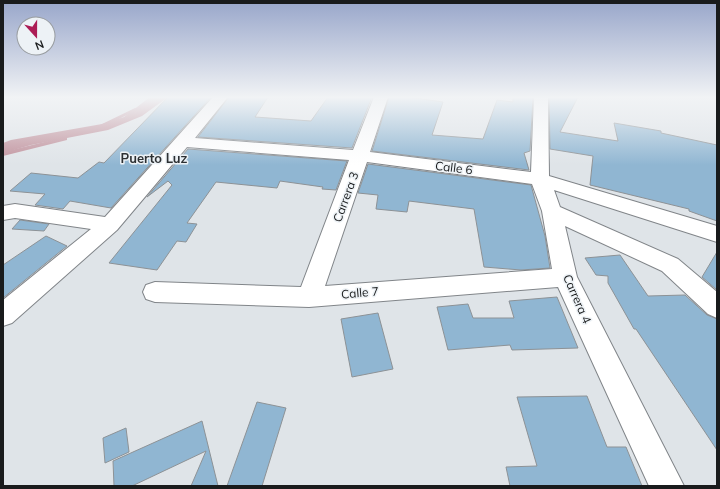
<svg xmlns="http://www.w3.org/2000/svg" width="720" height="489" font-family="Mulish,sans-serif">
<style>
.water{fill:#c0919c}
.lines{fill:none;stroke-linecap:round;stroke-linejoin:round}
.stream{fill:#c0919c;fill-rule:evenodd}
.building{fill:#90b6d2;stroke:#8d9296}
.minor-casing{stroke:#818589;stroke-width:2}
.minor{fill:#fff;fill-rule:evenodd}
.labels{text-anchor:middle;stroke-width:3;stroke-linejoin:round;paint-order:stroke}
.street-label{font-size:12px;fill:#191b1c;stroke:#edf2f6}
.neighbourhood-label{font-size:13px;font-weight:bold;fill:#2c3033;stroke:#edf2f6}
</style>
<rect width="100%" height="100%" fill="#dfe4e8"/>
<!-- water -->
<path class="water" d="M150,97H168L142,116L108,130L31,145L3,153V143L11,140L102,124L124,117Z"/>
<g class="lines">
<!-- stream -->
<path class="stream" d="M135,108L139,109L105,126L100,125Z
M65,137L67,138V140L3,156V152Z"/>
</g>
<!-- building -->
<path class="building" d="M168,97H211L111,208L70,201L63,209L35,205L45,194L10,191L31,173L78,178L99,162L104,163Z
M229,97H268L255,117L311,121L328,97H372L352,148L198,137Z
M389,97H408L443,102L432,135L483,139L497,100L513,102V97H533L530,151L524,153L529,170L372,151Z
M549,97H578L560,132L618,141L614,123L661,131V133L717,145V221L689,211V209L590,185L593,156L550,149Z
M188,149L347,161L336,190L322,189L323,187L280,181L277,188L216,182L187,223L197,224L186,242L177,241L157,270L109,263L172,185L168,181L147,197Z
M368,164L531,185L545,236L550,268L521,270L484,267L474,209L409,201L407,212L376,209L378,195L358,193Z
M20,220L49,224L44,231L12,229Z
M46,236L67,246L3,298V265Z
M717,252V290L702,277Z
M620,255L648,296L685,295L707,315L717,319V450L636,329H634L608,283V276L596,275L585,258Z
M557,297L578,348L512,350L510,345L448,350L437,307L468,304L473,318H514L509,301Z
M378,313L393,369L352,377L341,319Z
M587,396L607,447H626L642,486H510L506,467L537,466L517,397Z
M257,402L286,408L262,486H227Z
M202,421L218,486H191L206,451L132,486H114L113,461Z
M126,428L129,452L105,463L103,438Z"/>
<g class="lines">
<defs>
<path id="minor" d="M213,97H228L195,138L353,150L374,97H388L370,152L531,172L534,97H548L549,176L717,226V242L554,190L560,207L678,259L717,292V318L708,314L662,271L565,226L577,277L684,486H649L558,287L309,307L155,302L146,299L143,292L146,285L155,282L301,287L349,160L187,147L117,230L12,323L3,326V300L91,229L15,218L3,220V206L15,204L105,217ZM367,162L532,184L542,211L552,269L325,286Z"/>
</defs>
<!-- minor casing -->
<use href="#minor" class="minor-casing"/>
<!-- minor -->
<use href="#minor" class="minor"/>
</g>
<!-- sky -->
<linearGradient id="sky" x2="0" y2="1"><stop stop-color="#98a6ca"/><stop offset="0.59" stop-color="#f1f3f5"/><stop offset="1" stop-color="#f1f3f5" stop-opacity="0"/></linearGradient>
<rect width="720" height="165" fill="url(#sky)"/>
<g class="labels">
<!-- street labels -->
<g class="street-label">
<text transform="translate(454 168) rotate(7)" y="4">Calle 6</text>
<text transform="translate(346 197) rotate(-70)" y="4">Carrera 3</text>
<text transform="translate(360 293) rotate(-5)" y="4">Calle 7</text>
<text transform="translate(577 299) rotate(66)" y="4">Carrera 4</text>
</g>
<!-- neighbourhood labels -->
<g class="neighbourhood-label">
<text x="154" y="163">Puerto Luz</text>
</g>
</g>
<!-- border -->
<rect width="720" height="489" fill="none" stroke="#191b1c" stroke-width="8"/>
<!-- north arrow -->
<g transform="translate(36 36) rotate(159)"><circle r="19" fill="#edf2f6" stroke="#989c9f"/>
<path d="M0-3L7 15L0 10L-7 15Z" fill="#ac1c55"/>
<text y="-6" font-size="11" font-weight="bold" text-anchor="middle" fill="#191b1c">N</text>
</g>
</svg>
